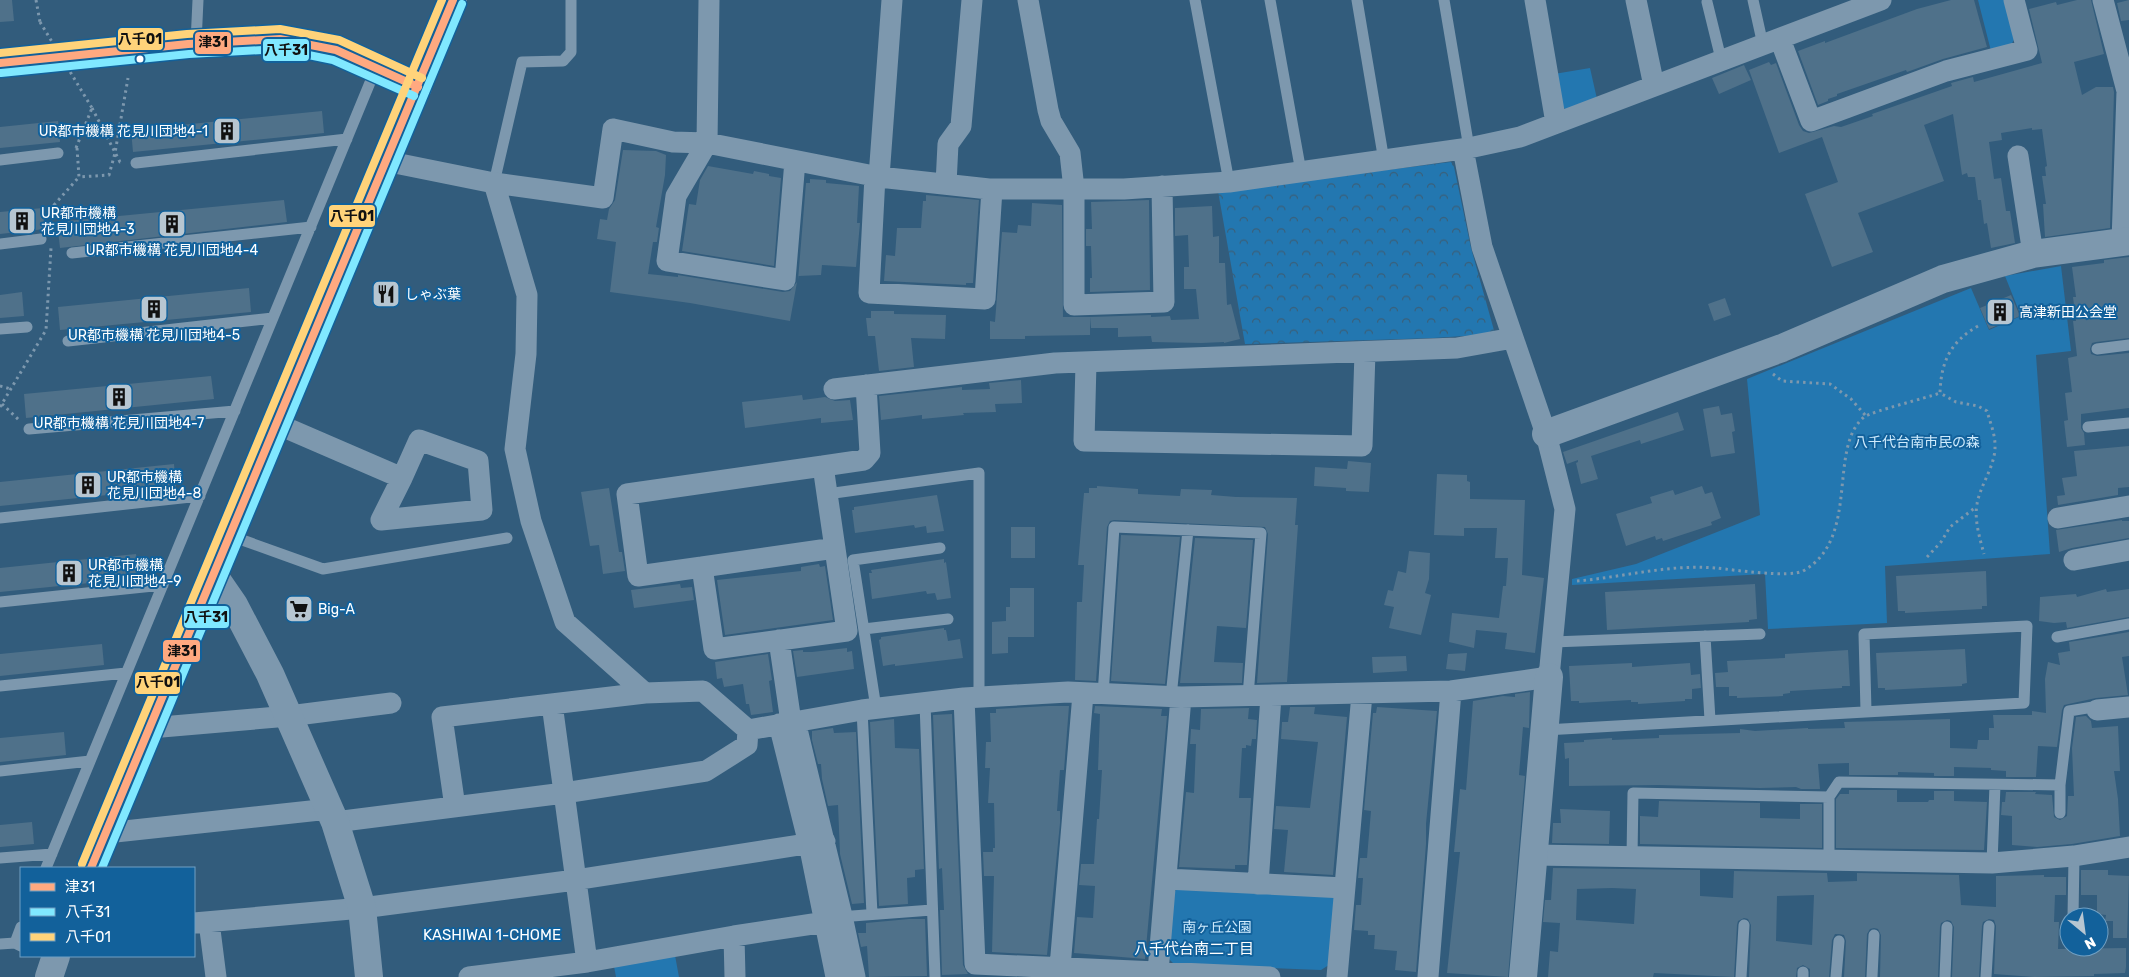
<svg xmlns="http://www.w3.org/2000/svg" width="2129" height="977" font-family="Rubik,'Noto Sans JP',sans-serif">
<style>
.green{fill:#2377b0}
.forest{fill:url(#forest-crowns)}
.building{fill:#4f718a;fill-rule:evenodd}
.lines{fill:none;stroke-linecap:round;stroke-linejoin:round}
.path{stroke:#7d98ae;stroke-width:3;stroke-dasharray:2.5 4;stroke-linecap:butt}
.service{stroke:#7d98ae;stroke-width:11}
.minor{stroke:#7d98ae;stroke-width:21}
.tertiary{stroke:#7d98ae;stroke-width:28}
.path-bridge{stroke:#7d98ae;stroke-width:3;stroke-dasharray:2.5 4;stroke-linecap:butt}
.bus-1-casing{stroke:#12619b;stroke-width:11}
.bus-2-casing{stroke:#12619b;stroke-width:11}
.bus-3-casing{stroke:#12619b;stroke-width:11}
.bus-1{stroke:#ffa980;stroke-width:8}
.bus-2{stroke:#80e8ff;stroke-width:8}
.bus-3{stroke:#ffd37a;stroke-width:8}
.bus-dot{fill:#fff;stroke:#12619b;stroke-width:2}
.labels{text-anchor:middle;stroke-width:4;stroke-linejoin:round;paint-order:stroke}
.poi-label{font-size:14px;fill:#fff;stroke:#12619b;text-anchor:start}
.park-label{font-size:14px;fill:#cfebfd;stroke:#12619b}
.neighbourhood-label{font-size:15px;fill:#fff;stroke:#12619b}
.line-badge{stroke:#12619b;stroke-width:2}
.pale-badge-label{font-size:14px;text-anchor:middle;font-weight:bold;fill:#111}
</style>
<defs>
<pattern id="forest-crowns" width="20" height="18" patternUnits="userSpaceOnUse" patternTransform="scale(1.25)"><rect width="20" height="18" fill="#2377b0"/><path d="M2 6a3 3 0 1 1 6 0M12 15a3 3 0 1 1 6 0" fill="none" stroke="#3a5f79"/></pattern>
</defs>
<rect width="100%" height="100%" fill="#325c7c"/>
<!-- green -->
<path class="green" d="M1978,0H2005L2015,38L2011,45L1991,51Z
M1590,68L1597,99L1570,111L1559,106L1554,74Z
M2061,266L2071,351L2036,355L2050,554L1885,566L1887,623L1768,629L1765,574L1572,585V579L1636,564L1760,515L1747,379L1971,288L1989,330L2021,316L2005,276Z
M1179,887L1330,895L1338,901L1332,963L1321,970L1174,964L1167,957L1173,893Z
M674,950L679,977H616L613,961Z"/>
<!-- forest -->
<path class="forest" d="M1451,162L1454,167L1471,248L1495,334L1433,338L1245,344L1218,191Z"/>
<!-- building -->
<path class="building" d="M0,0H12L14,21L0,22Z
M1951,0H1974L1987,47L1943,59L1907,72L1906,70L1837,94V96L1828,99V101L1818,105L1798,51L1825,41V43L1917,9Z
M2077,0H2091L2104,54L2074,62L2082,95L2096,87H2113L2114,92L2110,228L2045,237L2043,204H2046L2042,176H2046L2045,167L2047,166L2042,129L2032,130V128L2001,133L2002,140L1989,142L1994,179L2001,178L2006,211H2010L2015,243L1991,248L1987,223L1984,224L1981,200H1978L1975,177H1968L1967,173L1962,175L1953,114L1924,125L1944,181L1858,213L1873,252L1832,267L1805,194L1838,182L1822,137L1779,153L1749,70L1769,62L1771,65L1776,63L1799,125L1803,131L1809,133L1834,126L1841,127L1873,116L1872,114L1952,86L1951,83L1973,77L1974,82L2042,63L2029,9L2056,2L2057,5Z
M2129,0V20L2121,21L2117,3Z
M1744,65L1751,80L1719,94L1712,78Z
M322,111L324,133L133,152L131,130Z
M58,121L60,142L0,148V127Z
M623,150L656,151L666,155L665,175L656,227L659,228L657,242H653L648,274L678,277V275L783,292L790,291L797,282L790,321L690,303L610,292L616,242L597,239L600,219L607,220L609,209L615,200Z
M708,166L753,174L754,171L769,174V176L781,178L774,266L682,251L689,204L696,205L700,180Z
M810,179L826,180V183L859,186L857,223H860L856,267L822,265L821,275L798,276V280L806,183H810Z
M926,195L979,200L973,283H966V285L884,281L886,255L895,256L897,228H921L923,201H926Z
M284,200L287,222L60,248L57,222Z
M1149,200L1150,290L1090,292V278H1092L1091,246H1086V229H1092L1091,202Z
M1032,203L1062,205L1063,317H1090V335L1025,336V339H990V321L995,322L1002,232L1017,233L1018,225L1031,226Z
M1212,206L1213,237L1219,236V263H1225L1227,305L1231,304L1240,339L1224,343V342L1201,343L1152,342L1151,336L1118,337V328H1091L1090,317L1151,315V317L1170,316L1171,320L1199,319L1196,289H1184V267H1189L1188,235L1175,236V208Z
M43,208L45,229L0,234V212Z
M2129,257V338L2096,342L2092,343L2090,349L2091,354L2097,356L2129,353V408L2081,414V428L2084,433L2085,445L2067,447L2064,421L2068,420L2065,393L2072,392L2068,358L2077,356L2073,321H2076L2073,297H2076L2072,267L2104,263V260Z
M249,288L251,312L60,330L58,307Z
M22,292L24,316L0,318V295Z
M2011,295L2020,316L1989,329L1980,308Z
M1725,298L1731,315L1714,321L1708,304Z
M871,311H894V314L946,315L945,339L911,338L914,367L879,371L875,336H868L866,318H871Z
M211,376L214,399L26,418L24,394Z
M1021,380L1022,403L995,404L996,412L963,413L964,415L922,419V415L881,420L879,396L962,387V390L990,389L989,383Z
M802,395L803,400L825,397L835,401L850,400L853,420L821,423V418L745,428L742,402Z
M1719,406L1721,415L1732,413L1735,431L1732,432L1735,453L1711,457L1703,409Z
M1678,412L1684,430L1641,444L1640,440L1591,456L1598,479L1581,484L1576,463L1578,462V460L1567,464L1563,452Z
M2129,446V487L2118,488V495L2058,505L2057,496L2065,495L2062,478L2077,476L2074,451Z
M1348,461L1371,463L1369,492L1346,491V488L1314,486L1315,467L1347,469Z
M174,464L176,488L0,506V482Z
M1437,474L1467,475V481L1470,482V499L1525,500L1522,575L1544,578L1535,653L1505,649L1507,633L1476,630L1474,648L1449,642L1452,613L1499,618L1503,586H1506L1508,558H1495L1497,528H1464V536L1434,535Z
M1097,486L1138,489V494L1180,496L1181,489L1212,490L1211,495L1236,497L1297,498L1295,525H1298L1287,682L1257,683L1268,534L1265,527L1114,520L1110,521L1107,527L1096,681L1075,680L1077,602H1082L1084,565H1078L1084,493H1089V488H1097Z
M1702,486L1705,494L1712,492L1721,518L1711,522L1712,525L1663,541L1662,538L1656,540L1655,536L1626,546L1616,514L1652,503L1650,497L1673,490L1675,495Z
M609,488L619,552H622L625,571L603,574L599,545L590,546L581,492Z
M937,495L944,531L927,533L926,526L915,528L914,525L855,533L852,510H854V507Z
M2122,520V521H2129V538L2072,548L2059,552L2056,530Z
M1011,527H1035V558H1011Z
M1121,535L1180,537L1165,684L1111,681Z
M1195,538L1253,540L1246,628L1217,626L1214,662L1243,663L1242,683H1180Z
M1409,551L1430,553L1429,579L1425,593L1431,595L1421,635L1389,628L1394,607L1384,605L1388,590L1393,591L1398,571L1406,573Z
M136,554L139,578L0,592V568Z
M944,559V563L946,562L951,598L937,600L935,593L927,594L926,591L872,599L869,573H872L871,570Z
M819,564L820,567L825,566L833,620L725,635L717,580L801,571V567Z
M1986,571L1987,606H1982V609L1905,613V611H1898L1896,576Z
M680,584L681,588L692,587L694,600L634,608L631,590Z
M1755,584L1757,619L1749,620V622L1607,630L1605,592Z
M1010,588H1034V637H1008V653L992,654V622L1006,621V607H1010Z
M2106,589L2107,592L2129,589V617L2067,628L2066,622L2054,623L2039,621L2040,597L2076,594L2077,597Z
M944,628V630H946L948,641L960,639L963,658L895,666V664L883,666L879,640L881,639V637Z
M2129,632V656L2122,657L2128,695L2096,698L2064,705L2062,710L2057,747L2038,746L2036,777H2006V771L1991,770V768L1954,767V776H1934V773L1898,772V775H1849V763L1818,764L1820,789H1801L1796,787L1760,788L1659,785L1569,786V758L1565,759L1564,743L1584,742V740L1612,738V740L1659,738V735L1740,733V729L1755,731L1808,728V729L1845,728L1844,722L1950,719V748L1977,749L1978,740H1989V728H1994L1993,715H2032V711L2046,713L2045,679L2048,662L2060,665L2058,653L2070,651L2069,642Z
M102,644L104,665L0,676V654Z
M847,648V652L852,651L854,669L797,677L793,651L803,650V652H812Z
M1965,649L1967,683L1962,684V686L1885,690V688H1878L1876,653Z
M1848,650L1850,686H1842V688L1790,691V693L1783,694V696L1737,698V696H1729V687H1716L1715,673L1728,672L1727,661L1785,658V654Z
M1467,653L1465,671L1446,669L1448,654Z
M768,654L772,680L769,681L773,712L751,715L749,704H746L743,684L724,687L722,678L717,679L715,662Z
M1406,656L1407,671L1373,673L1372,657Z
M1632,663V667L1690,663L1691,675L1700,674L1701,688L1692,689V699H1685V701L1638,704V702H1631V700L1579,703V701H1571L1569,666Z
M1530,692L1529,728L1523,727L1519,775L1525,776L1508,977L1447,973L1460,852H1454L1460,789L1466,790L1473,701L1503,696L1515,697V694Z
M1048,706H1069L1064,770H1060L1057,811H1060V823L1047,955L992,952L994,876H984L983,852H993V848H995L994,803H988L990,768H985L986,742H991L990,713H996V709Z
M1095,706L1162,709L1161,716H1167L1145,959L1074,953L1077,917L1093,918L1095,886L1079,885L1081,864H1094L1097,819H1099L1102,770H1098L1100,714L1094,713Z
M1290,707H1315L1314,714L1347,717L1333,875L1284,872L1288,830L1274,829L1276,806L1310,808L1318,742L1281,739L1282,722H1288Z
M1377,707L1437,711L1426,824V844L1416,972L1395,970L1397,951L1374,949L1375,935H1368V931L1354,930L1356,905H1361L1363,878H1358L1360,858H1367L1371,811L1364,810L1373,713H1376Z
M1249,708L1248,719L1257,720L1256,739H1252L1251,746L1246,745V748H1242L1239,798H1251L1247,865H1235V869L1179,867L1186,792L1194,793L1196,744H1190L1191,729L1200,730L1201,709Z
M952,714L963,965L968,974L942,975L940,910H944L942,868L939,869L933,715Z
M2086,716L2091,721L2092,728L2118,726L2120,771H2114L2118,799L2120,836L2072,844L2037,847L2012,845V816L2001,815L2002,802H2005L2006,792H2036L2035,794L2052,795L2054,817L2060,820L2067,816L2068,796H2074L2072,748L2076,717Z
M894,719L895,748L919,749L924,869L915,870V877L907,878L908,904L879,906L870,722Z
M833,728L834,733L856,732L864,903L852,904L840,854L838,805L828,806L822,779L821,764H818L812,740V731Z
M64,732L66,755L0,762V738Z
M1849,790H1897V802H1928L1929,800H1934V791H1954V801L1987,802L1984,850L1836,848V799L1840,794H1849Z
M1659,801L1760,803V818L1800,819V804H1822V848L1640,844V816L1658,817Z
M1560,809L1610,811L1609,844L1552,843L1553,823H1561Z
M32,822L34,844L0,847V825Z
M1553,868L1700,870V896L1733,898L1734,871L1827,873L1828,882L1857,881V873L1959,875L1961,905L1996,907V876L2044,875V877H2066V895H2055L2054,922H2059L2058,949L2126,948V967L2125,973L2094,974V976L2034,977L1994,974L1996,926L1994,920L1989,919L1983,922L1982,926L1979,977H1952L1954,927L1951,921L1947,920L1941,923L1940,927L1938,977H1880L1881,935L1878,929L1874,928L1870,929L1867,934L1865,977H1844L1846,941L1844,935L1839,934H1835L1832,940L1829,977H1810V969L1803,965L1797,968L1796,977H1749L1751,925L1748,919L1744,918L1738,921L1737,925L1734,977L1654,973L1653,977H1548L1550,951L1558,952L1560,923L1543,922L1545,900H1551ZM1612,888L1636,889L1634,924L1576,920L1577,889ZM1814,895L1812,945L1776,941L1777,896Z
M2081,870H2108V875L2129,876L2127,938H2113V921H2105L2106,915L2097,914V895H2081Z
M909,919H925L927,976L869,977L867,946L861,947L858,933H866V923Z"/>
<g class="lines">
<!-- path -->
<path class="path" d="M36,0L40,22
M92,108L120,162H123
M76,148L92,108
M77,148L79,177L109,175L115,153L128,78
M52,231L54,205L79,177
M1978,326C1950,342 1941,362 1940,393L1956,402L1978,406L1987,411C1990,422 1995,434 1995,445C1996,465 1980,485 1977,504C1974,520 1980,539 1984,554
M1773,374L1782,381L1830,384L1851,399L1866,416
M0,386L11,389
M2,404L19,420
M0,407L46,330L51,248
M1927,557L1941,542L1950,527L1976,507
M1577,581C1624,577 1669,564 1716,568C1735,570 1789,578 1803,571C1861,539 1827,448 1864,417C1873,411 1926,398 1940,393"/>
<!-- service -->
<path class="service" d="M1195,0L1229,182
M1270,0L1301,172
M1357,0L1384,161
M1444,0L1469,148
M1753,0L1763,45
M1707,2L1721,59
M196,43L198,0
M0,160L58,153
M136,163L347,139
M494,183L522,62L563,61L571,52V0
M0,244L41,239
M72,253L311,227
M0,329L27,327
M68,341L273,318
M2097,349L2129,345
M2088,427L2129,423
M29,429L235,411
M827,494L979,473V698
M0,518L200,496
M231,536L323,569L507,538
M0,602L163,585
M864,629L948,619
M1705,636L1710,720
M2057,637L2129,624
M1553,642L1760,634
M0,686L126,673
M1103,695L1114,527L1261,533L1248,696
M1171,697L1188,530
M925,703L935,977
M876,708L853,560L940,548
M862,710L872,914
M1545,730L2024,703L2027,626L1864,634L1866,711
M0,771L90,761
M2060,813V785L2069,711L2093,707L2097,710
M1632,857L1633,793L1829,797
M0,858L52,854
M1829,861V797L1839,782L2060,785
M1992,863L1995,785
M46,868L376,68
M839,917L932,910
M2073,917L2074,856
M15,943L21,927
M0,944L15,943L21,946
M1741,977L1744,925
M1803,977V972
M1836,977L1839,941
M1872,977L1874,935
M1945,977L1947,927
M1986,977L1989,926"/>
<!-- minor -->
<path class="minor" d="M709,0L707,143L676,196L667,261L785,280L795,161
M1028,0L1048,110L1051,121L1070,153L1074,189V305L1164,302L1162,186
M1535,0L1556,123
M1636,0L1654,86
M2103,0L2127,91L2122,242
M1780,39L1811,121L1946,71L2027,50L2014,0
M2018,156L2033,254
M385,161L494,183L603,198L613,129L673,142L707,143L879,177L989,189H1124L1229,182L1469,148L1520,137L1881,0
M875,176L869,293L985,299L992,189
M879,177L892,0
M494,183L527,295L526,354L515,449L531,521L565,622L645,693L703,691L748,730
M946,184L948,144L961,126L972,0
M1086,363L1084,441L1362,446L1365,352
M834,389L1055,363L1457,348L1513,338
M277,424L402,478L381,520L482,510L478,461L419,440L402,478
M823,466L847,631L714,649L702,567L638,576L627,494Z
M823,466L864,460L870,453L866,385
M2058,518L2129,506
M2074,560L2129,550
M702,567L835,548
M779,640L791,722
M964,698L975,964L1270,977
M552,704L587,962
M2097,710L2129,707
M795,721L842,916L855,977
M779,724L809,844L836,977
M150,728L289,716L391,703
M455,807L442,717L645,693
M335,822L564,793L706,771L747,745L748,730L862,710L964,698L1068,692L1181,697L1451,691L1549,677L1565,509L1546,434L1482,247L1463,149
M106,833L329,809
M1535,855L1992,863L2074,856L2129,847
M1166,879L1344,888
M1258,884L1271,696
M209,922L216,977
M194,923L362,908L575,880L825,841
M734,936L735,977
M1060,967L1083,694
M1158,972L1181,697
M469,977L587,962L734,936L826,922
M1337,977L1362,694
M1428,977L1451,691"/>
<!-- tertiary -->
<path class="tertiary" d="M0,63L188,44L280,39L336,50L418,87
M1546,434L1782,348L1943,279L2033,254L2129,241
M214,576L234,605L270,674L335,822L362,908L369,977
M91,868L453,0
M49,977L56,956
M1523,977L1549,677"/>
<!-- path-bridge -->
<path class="path-bridge" d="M40,22L92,108"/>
<defs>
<path id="bus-1" d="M0,63L188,44L280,39L336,50L418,87
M91,868L453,0"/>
<path id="bus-2" d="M1,73L189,54L279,49L333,60L414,96
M102,868L462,4"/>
<path id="bus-3" d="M0,53L187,34L280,29L339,40L422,78
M82,864L442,0"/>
</defs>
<!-- bus-1 casing -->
<use href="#bus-1" class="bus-1-casing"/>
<!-- bus-2 casing -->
<use href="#bus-2" class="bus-2-casing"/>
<!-- bus-3 casing -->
<use href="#bus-3" class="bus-3-casing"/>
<!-- bus-1 -->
<use href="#bus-1" class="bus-1"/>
<!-- bus-2 -->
<use href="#bus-2" class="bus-2"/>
<!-- bus-3 -->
<use href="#bus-3" class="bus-3"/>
</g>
<!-- icons -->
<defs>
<symbol id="building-square" viewBox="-11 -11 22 22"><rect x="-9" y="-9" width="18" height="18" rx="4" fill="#b7c6d1" stroke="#12619b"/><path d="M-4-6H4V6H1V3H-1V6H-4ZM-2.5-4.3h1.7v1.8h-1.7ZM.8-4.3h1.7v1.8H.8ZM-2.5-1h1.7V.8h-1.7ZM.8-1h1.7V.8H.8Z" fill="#111"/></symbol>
<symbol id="restaurant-square" viewBox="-11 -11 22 22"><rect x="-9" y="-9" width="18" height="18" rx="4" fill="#b7c6d1" stroke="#12619b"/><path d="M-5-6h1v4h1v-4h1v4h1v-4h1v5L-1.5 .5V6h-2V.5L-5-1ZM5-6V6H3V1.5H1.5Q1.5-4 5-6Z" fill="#111"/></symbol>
<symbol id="supermarket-square" viewBox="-11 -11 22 22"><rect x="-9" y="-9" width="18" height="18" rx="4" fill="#b7c6d1" stroke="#12619b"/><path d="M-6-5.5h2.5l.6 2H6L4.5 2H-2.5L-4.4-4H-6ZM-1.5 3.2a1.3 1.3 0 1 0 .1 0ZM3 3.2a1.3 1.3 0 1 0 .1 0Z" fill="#111"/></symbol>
</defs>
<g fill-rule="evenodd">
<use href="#building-square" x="211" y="115" width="32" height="32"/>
<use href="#building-square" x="6" y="205" width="32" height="32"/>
<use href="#building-square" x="156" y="208" width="32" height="32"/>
<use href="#restaurant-square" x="370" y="278" width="32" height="32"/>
<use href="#building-square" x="138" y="293" width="32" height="32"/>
<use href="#building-square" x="1984" y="296" width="32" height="32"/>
<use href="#building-square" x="103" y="381" width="32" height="32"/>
<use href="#building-square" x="72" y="469" width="32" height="32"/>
<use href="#building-square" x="53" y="557" width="32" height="32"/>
<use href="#supermarket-square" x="283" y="593" width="32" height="32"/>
</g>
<!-- markers -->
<circle class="bus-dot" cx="140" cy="59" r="4.5"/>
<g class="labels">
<!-- poi labels -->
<g class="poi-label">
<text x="208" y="136" text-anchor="end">UR都市機構 花見川団地4-1</text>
<text x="41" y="218">UR都市機構<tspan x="41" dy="16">花見川団地4-3</tspan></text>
<text x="172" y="255" text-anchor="middle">UR都市機構 花見川団地4-4</text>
<text x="405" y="299">しゃぶ葉</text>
<text x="2019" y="317">高津新田公会堂</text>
<text x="154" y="340" text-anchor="middle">UR都市機構 花見川団地4-5</text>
<text x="119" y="428" text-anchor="middle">UR都市機構 花見川団地4-7</text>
<text x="107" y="482">UR都市機構<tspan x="107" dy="16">花見川団地4-8</tspan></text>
<text x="88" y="570">UR都市機構<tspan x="88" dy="16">花見川団地4-9</tspan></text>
<text x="318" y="614">Big-A</text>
</g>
<!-- park labels -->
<g class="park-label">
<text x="1917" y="447">八千代台南市民の森</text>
<text x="1217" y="932">南ヶ丘公園</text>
</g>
<!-- neighbourhood labels -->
<g class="neighbourhood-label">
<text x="492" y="940">KASHIWAI 1-CHOME</text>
<text x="1194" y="954">八千代台南二丁目</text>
</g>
</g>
<g class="line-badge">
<rect x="117" y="27" width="47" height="24" rx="5" fill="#ffd37a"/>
<rect x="194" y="31" width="38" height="24" rx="5" fill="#ffa980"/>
<rect x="262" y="38" width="48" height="24" rx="5" fill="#80e8ff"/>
<rect x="328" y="204" width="48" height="24" rx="5" fill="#ffd37a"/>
<rect x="183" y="605" width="47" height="24" rx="5" fill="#80e8ff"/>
<rect x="162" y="639" width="39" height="24" rx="5" fill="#ffa980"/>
<rect x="134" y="671" width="47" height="24" rx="5" fill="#ffd37a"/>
</g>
<g class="pale-badge-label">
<text x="140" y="44">八千01</text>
<text x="213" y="47">津31</text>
<text x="286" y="55">八千31</text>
<text x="352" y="221">八千01</text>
<text x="206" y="622">八千31</text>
<text x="182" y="656">津31</text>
<text x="158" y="687">八千01</text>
</g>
<!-- legend -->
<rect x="20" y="867" width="175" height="90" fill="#12619b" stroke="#71a0c3"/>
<rect x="30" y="883" width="25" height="8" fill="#ffa980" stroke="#71a0c3"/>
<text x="65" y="892" font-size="15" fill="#ffffff">津31</text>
<rect x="30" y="908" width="25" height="8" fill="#80e8ff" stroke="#71a0c3"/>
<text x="65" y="917" font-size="15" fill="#ffffff">八千31</text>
<rect x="30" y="933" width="25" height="8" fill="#ffd37a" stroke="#71a0c3"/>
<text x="65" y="942" font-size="15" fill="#ffffff">八千01</text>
<!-- north arrow -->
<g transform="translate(2084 932) rotate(151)"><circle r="24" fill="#12619b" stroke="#71a0c3"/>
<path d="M0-4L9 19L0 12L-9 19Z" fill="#b7c6d1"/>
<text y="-8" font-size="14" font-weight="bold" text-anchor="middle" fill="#ffffff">N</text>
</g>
</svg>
